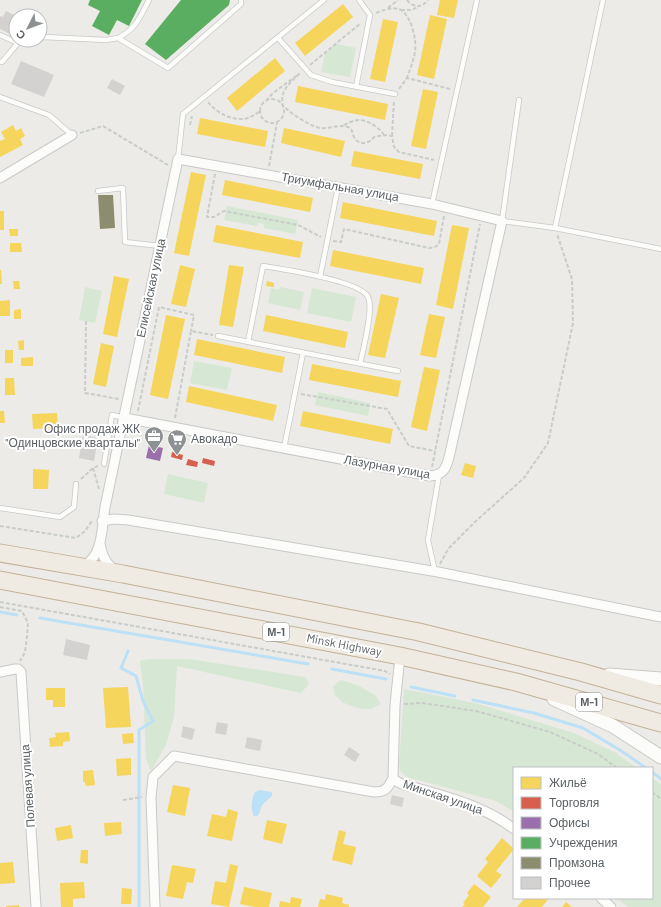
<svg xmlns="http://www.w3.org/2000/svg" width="661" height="907" font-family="Barlow,sans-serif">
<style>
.green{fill:#d6e8d3}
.water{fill:#bce0f6}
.homes{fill:#f6d55c}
.shops{fill:#d6604d}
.offices{fill:#9970ab}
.public{fill:#5aae61}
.industry{fill:#8c8c6e}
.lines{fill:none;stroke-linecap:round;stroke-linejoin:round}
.stream{stroke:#bce0f6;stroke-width:3}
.building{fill:#d3d2d0}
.lane-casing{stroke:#c8c9c9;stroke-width:6}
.street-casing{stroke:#c8c9c9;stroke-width:11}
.secondary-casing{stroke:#c8c9c8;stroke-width:15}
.highway-casing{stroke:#c3b295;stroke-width:19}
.path{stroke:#c9cdca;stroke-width:2;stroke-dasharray:4 2;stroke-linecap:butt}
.lane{stroke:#fcfcfb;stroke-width:4.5}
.street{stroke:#fcfcfb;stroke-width:9}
.secondary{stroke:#fcfcfb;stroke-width:13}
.highway{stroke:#efeae2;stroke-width:17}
.labels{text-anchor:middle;stroke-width:4;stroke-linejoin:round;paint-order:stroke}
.shield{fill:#fff;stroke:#8d9093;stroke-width:1}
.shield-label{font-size:11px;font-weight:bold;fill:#5c6165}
.street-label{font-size:12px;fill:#5c6165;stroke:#fff}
.poi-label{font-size:12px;fill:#5c6165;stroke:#fff;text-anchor:end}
</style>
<rect width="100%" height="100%" fill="#ecebe7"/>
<!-- green -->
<path class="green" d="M336,44L356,48L350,77L321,72L325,53Z
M227,206L298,220L295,234L264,228V224L258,223L257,226L224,220Z
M85,287L102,291L95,323L79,320Z
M280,287L304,292L300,310L268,303L271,288L279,290Z
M312,288L356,297L351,322L307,313Z
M194,361L232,368L227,390L190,383Z
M318,392L370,403L368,416L315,405Z
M168,474L208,483L204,503L164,494Z
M150,659H189L305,677L309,684L301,693L177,666L174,717L166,745L151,771L146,759L143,685L140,661Z
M341,680L359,686L375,695L381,704L371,709H361L351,706L342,702L335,695L333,686Z
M404,689L475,703L574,733L616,753L637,768H514V812L496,801L407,777L401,772L399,765Z
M652,778L661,784V907H628L617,898H652Z"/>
<!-- water -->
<path class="water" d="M259,790L272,792V796L262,805L259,814L257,816H254C250,808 252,801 254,793Z"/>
<!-- homes -->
<path class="homes" d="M440,0H458L454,18L437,15Z
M343,4L353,17L305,56L295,43Z
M430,15L447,19L434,79L417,75Z
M383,19L398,22L385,82L370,79Z
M275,58L285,71L237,111L227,98Z
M298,86L388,104L385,120L295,102Z
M423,89L438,92L426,149L411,146Z
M200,118L268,131L265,147L197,134Z
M13,125L16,131L21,128L25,136L20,139L23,145L0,157V141L5,139L1,132Z
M284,128L345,141L341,157L281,143Z
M354,151L423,164L420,179L351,166Z
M191,172L206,175L189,256L174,253Z
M225,180L313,198L310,212L222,195Z
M343,202L437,221L434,236L340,218Z
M0,211H4V230H0Z
M216,225L303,242L300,258L213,242Z
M452,225L469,228L453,309L436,305Z
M9,229H18V236H10Z
M10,243H21L22,252H10Z
M333,250L424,268L421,284L330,266Z
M180,265L195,269L186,307L171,304Z
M229,265L244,267L233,327L219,325Z
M0,270H1L2,284H0Z
M114,276L129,279L117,337L103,334Z
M13,281H19L20,289H14Z
M267,281L274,283V287L266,286Z
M381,294L399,298L385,358L368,355Z
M10,300V316H0V301Z
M21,309V319H14V310Z
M429,314L445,317L436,358L420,355Z
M166,315L185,319L168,399L150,395Z
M266,315L348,332L345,348L263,331Z
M197,339L285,357L282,373L194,355Z
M24,340V350H19L18,341Z
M101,343L114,346L106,387L93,384Z
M5,350H13V363H5Z
M33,357V366H21V358Z
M312,364L401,381L398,397L309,380Z
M424,367L440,370L427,431L411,427Z
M5,378H14L15,395H5Z
M189,386L277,405L273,421L186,402Z
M0,411H4L5,423H0Z
M303,411L393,429L390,444L300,426Z
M57,413L58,428L33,429L32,414Z
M465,463L476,466L473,478L461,475Z
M33,469L49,470L48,489H33Z
M128,687L131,727L106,728L103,688Z
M46,688H65V707H53V700H46Z
M69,732L70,741L63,742V746L50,747L49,738L56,737L55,733Z
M133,733L134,743L123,744L122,734Z
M131,758V775L117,776L116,759Z
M93,770L95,785L86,786L85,782H83V771Z
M173,785L190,788L185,816L167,812Z
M228,809L238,812L232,841L207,836L212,814L226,817Z
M267,820L287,824L282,844L263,839Z
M121,822L122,834L105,836L104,823Z
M71,825L73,838L57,841L55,828Z
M339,830L346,832L343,844L356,847L352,865L332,860Z
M502,838L514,849L496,871L502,875L491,888L477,876L488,862L485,859Z
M81,850H88V864L80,863Z
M13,862L15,883L0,884V863Z
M230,864L238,866L229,907L211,904L215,881L226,883Z
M172,865L196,869L193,883L187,882L183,899L166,896Z
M84,882L85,898L73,899V907H61L60,883Z
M474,884L491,897L483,907H462L465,904L463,903L469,895L467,893Z
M244,887L272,893L269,907H255L240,904Z
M122,888L132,889L131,904H121Z
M326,894L343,898L342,903L349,905V907H318L320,899L325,900Z
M291,897L302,899L300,907H279L280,901L290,903Z
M525,898H549L542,907H517Z
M566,902L572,907H562Z
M19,905V907H6V906Z"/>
<!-- shops -->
<path class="shops" d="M172,452L183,455L182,460L171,457Z
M203,458L215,461L214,466L202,463Z
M188,459L198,462L197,467L186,465Z"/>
<!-- offices -->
<path class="offices" d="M149,445L163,448L160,461L146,458Z"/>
<!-- public -->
<path class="public" d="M90,0H142L129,26L117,20L109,35L92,26L100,11L88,5Z
M181,0H230L229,5L166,60L145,44Z"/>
<!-- industry -->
<path class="industry" d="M98,195H113L115,228L100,229Z"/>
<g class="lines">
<!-- stream -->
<path class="stream" d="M0,612L17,615
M40,618L308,664
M128,651L121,668L136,676L143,701L153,721L139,730V907
M332,669L386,679
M411,687L455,696
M473,700L534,713L583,728L623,752L646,768
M652,772L661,779"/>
</g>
<!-- building -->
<path class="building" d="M6,11L16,16V37L0,29V16L3,17Z
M21,61L54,75L44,97L11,84Z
M112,79L125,86L120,95L107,88Z
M83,435L98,438L94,461L79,458Z
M66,639L90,645L87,660L63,655Z
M217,722L228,724L226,735L215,733Z
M183,726L195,729L192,740L181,737Z
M247,737L262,740L260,751L245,748Z
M349,747L360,754L355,762L344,755Z
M392,795L404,798L402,807L390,804Z"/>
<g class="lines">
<defs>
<path id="lane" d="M0,35L18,43
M40,38L44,37L106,40L118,38L168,68L241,4V0
M118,38C136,29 140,17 149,0
M278,38L311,75L332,82L395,94
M0,62H2L18,43L32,40
M356,87L370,15L359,0
M0,97L49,115L72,135
M519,100L502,221L555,228L661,249
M178,159L183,114L324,0
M98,191L123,188L125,242L160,246
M432,204L477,0
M555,228L603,0
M320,277L338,187
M218,336L398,371
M248,342L263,266C282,269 361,281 368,297C374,308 363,350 360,364
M284,448L303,353
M104,464L112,415L125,418
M0,508L60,517L74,507L76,484
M435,572L428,540L439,475"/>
<path id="street" d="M0,178L72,135
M102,521L114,519L128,520L438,572L661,617
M100,543C102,556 106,564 116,571
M82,566C103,559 102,526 105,507L178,159L432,204L502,221L450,453C447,466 445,475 430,476L125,418
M0,672L15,669H18L21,672L36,907
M393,778L396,781L402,784C440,795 482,804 514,829
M601,898L611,907
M155,907L151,798L153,777L174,756L374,792C386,792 388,788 393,778L395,705L400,656"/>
<path id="secondary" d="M609,675L661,679
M554,699L613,726L661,757"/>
<path id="highway" d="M0,553L123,574L419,632L581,672L661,695
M0,580L400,656L516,682L661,723"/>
</defs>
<!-- lane casing -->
<use href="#lane" class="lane-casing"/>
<!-- street casing -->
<use href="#street" class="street-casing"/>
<!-- secondary casing -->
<use href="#secondary" class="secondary-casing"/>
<!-- highway casing -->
<use href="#highway" class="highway-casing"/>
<!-- path -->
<path class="path" d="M407,0C413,8 422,8 428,0
M388,8L398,0
M401,10H412L419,6
M376,13C384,10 393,6 401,10C411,16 417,40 415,51C414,60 410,69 407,78
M310,65L361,23
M399,89L407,78L450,89
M260 111a12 12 0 1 1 24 0a12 12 0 1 1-24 0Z
M266,101L273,93L299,74C290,83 279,91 283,106C291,113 309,126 320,128C330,129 339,124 348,127C353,129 352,133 354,137C359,146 369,144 374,137L384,135L392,136L394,147L399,152L434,160
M208,102C216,112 230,120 243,119C249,119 255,114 261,111
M190,125L192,116
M344,125C348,123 354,120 359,120C368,120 380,128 384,135
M80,133L103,126L168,165
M392,136L394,100
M269,166L277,123
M215,174L207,217H214L224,211L298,225L321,237
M333,241L341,242L344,229L429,248L435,247L439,244L444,216
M86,321L85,393L119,399
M301,394L387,409L409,446L435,451
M138,411L159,307L194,315L191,331
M175,418L191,331L213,335
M432,467L480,224
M93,468L99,489
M81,479L93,468L98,466
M0,526L76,538L85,531L92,521
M440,564L448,549L477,520L524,478L548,443L573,323L572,279L557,234
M0,602L385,671L390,674
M0,607L22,611L28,623L27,637L25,652L20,661
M404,704L422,703L476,711L550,732L598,754L617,768
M652,792L661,799
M123,800L142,797"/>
<!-- lane -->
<use href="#lane" class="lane"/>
<!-- street -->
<use href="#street" class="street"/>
<!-- secondary -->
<use href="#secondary" class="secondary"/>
<!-- highway -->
<use href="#highway" class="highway"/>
</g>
<!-- icons -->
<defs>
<symbol id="office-pin" viewBox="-11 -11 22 30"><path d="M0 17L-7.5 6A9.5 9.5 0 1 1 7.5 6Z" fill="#8e9192" stroke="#fff"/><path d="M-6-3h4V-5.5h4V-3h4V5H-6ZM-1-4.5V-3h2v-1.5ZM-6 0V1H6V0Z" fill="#fff"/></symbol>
<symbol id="supermarket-pin" viewBox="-11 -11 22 30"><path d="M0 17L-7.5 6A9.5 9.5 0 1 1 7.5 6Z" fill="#8e9192" stroke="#fff"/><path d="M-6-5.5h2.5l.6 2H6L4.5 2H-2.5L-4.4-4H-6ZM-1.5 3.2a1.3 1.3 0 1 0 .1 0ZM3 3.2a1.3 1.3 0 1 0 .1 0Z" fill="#fff"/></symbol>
</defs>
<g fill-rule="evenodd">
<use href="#office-pin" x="143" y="425" width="22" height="30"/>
<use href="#supermarket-pin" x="166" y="428" width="22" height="30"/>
</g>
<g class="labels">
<!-- shield labels -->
<g class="shield">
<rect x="263" y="623" width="26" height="18" rx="3"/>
<rect x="576" y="693" width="26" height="18" rx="3"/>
</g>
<g class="shield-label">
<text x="276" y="636">М-1</text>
<text x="589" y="706">М-1</text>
</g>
<!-- street labels -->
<g class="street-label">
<text transform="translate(340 187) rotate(10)" y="4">Триумфальная улица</text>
<text transform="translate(151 288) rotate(-78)" y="4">Елисейская улица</text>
<text transform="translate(387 467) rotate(10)" y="4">Лазурная улица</text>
<text transform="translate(344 645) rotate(11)" y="4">Minsk Highway</text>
<text transform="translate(28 786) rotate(-94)" y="4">Полевая улица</text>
<text transform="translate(443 797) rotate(19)" y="4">Минская улица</text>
</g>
<!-- poi labels -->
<g class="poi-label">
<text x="140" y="433">Офис продаж ЖК<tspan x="140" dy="14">"Одинцовские кварталы"</tspan></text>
<text x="191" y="443" text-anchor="start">Авокадо</text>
</g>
</g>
<!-- legend -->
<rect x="513" y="767" width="140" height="132" fill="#ffffff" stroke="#bec0c1"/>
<rect x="521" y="777" width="20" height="12" fill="#f6d55c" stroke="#bec0c1"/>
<text x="549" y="787" font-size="12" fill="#5c6165">Жильё</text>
<rect x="521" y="797" width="20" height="12" fill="#d6604d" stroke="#bec0c1"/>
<text x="549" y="807" font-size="12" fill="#5c6165">Торговля</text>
<rect x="521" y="817" width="20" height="12" fill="#9970ab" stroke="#bec0c1"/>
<text x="549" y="827" font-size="12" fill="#5c6165">Офисы</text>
<rect x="521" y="837" width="20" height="12" fill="#5aae61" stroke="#bec0c1"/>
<text x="549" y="847" font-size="12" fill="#5c6165">Учреждения</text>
<rect x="521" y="857" width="20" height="12" fill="#8c8c6e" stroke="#bec0c1"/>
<text x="549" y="867" font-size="12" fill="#5c6165">Промзона</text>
<rect x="521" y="877" width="20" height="12" fill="#d3d2d0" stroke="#bec0c1"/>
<text x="549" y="887" font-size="12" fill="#5c6165">Прочее</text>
<!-- north arrow -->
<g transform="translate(28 28) rotate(228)"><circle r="19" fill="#ffffff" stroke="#bec0c1"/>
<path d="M0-3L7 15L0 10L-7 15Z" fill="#8e9192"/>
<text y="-6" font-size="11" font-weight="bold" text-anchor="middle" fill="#5c6165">С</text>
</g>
</svg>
